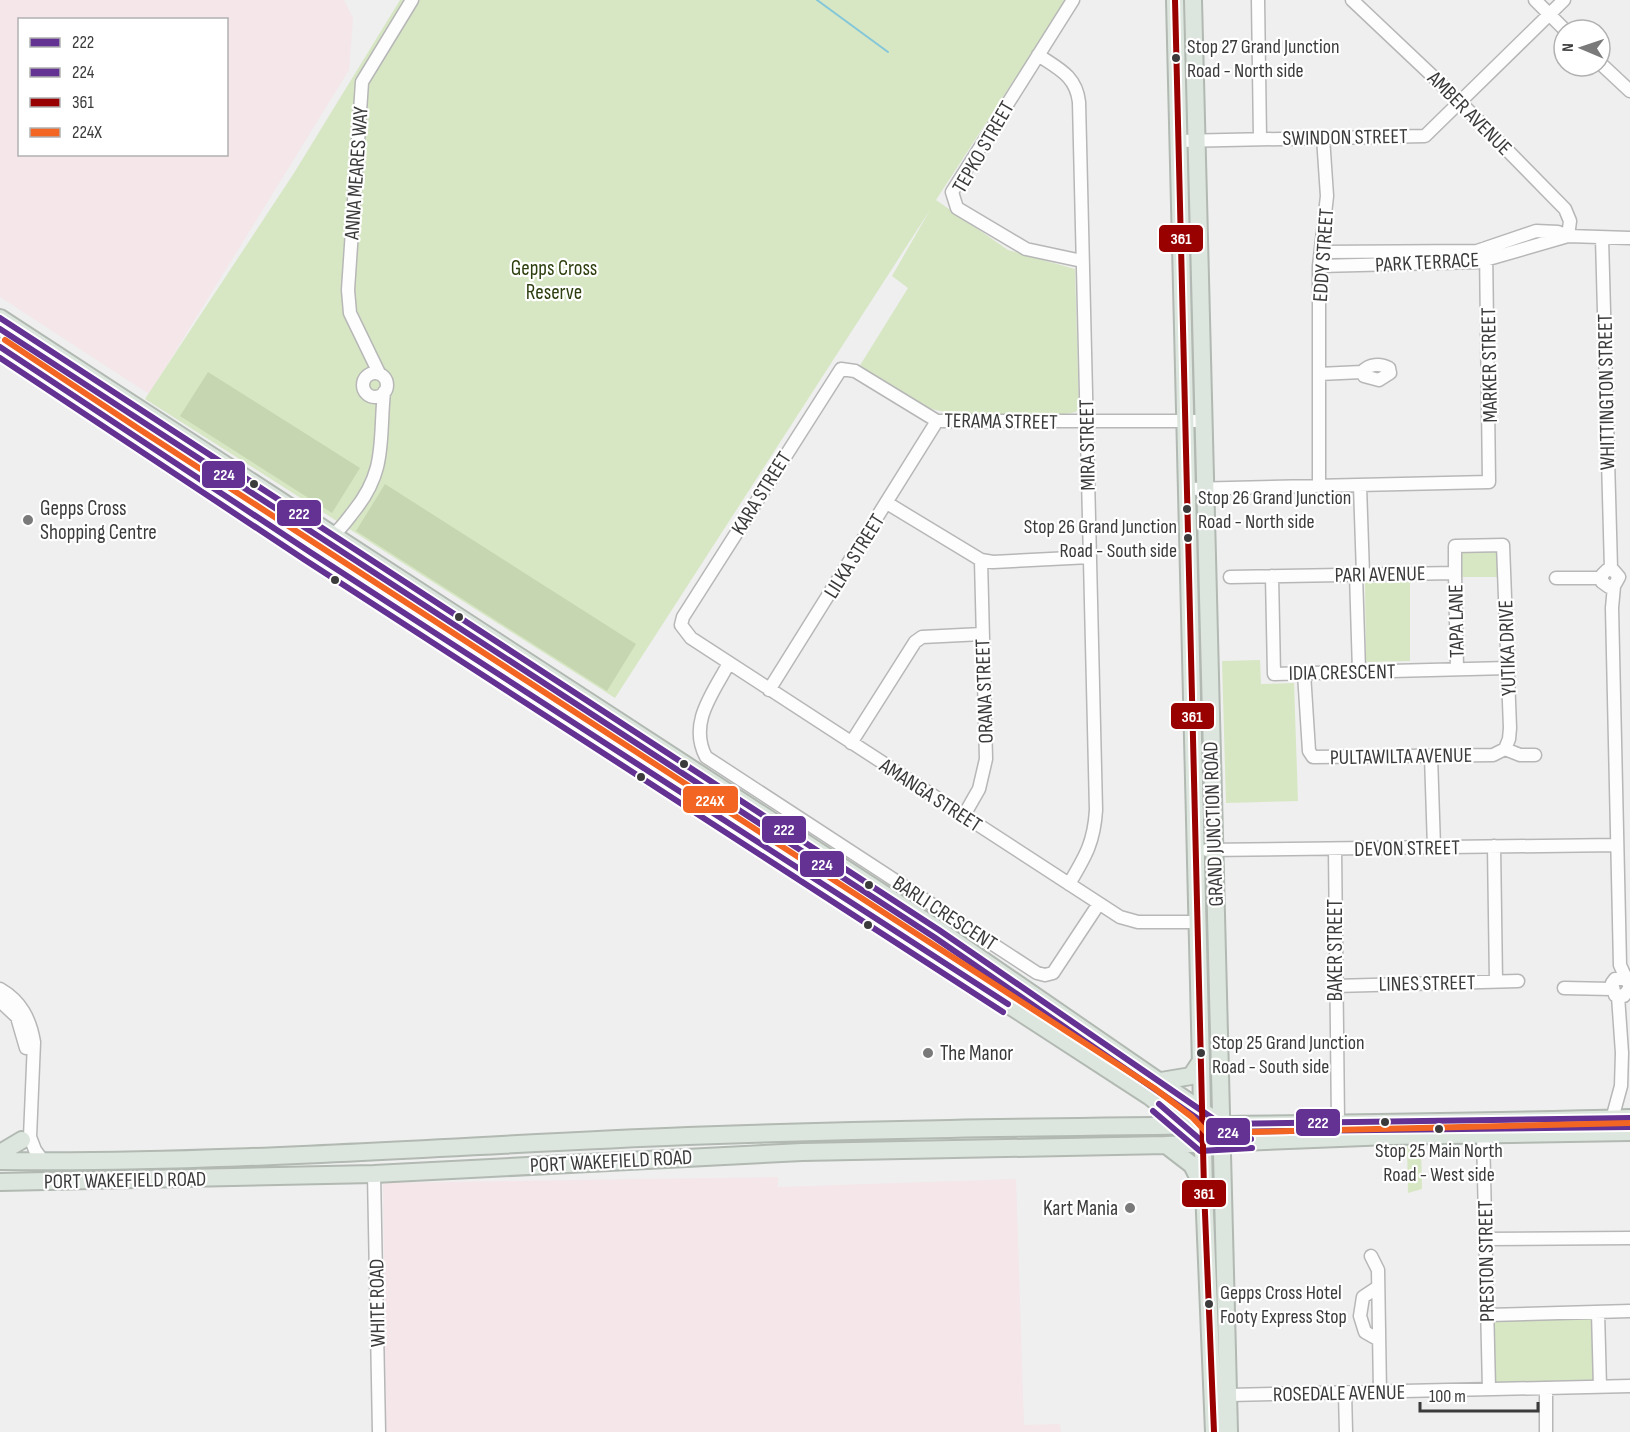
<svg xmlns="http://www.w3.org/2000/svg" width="1630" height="1432" font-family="'Sofia Sans Condensed',sans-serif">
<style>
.industrial{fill:#f4e6e9;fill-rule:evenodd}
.green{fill:#d7e7c4}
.forest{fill:#c6d6b1}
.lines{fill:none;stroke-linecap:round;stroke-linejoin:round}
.stream{stroke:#84c7d9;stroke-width:2}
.minor-casing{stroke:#b7b7b7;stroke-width:15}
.highway-casing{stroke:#b1b9b2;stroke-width:20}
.minor{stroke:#fdfdfd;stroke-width:12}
.highway{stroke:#dde6de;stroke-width:16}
.bus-1-casing{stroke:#fff;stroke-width:10}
.bus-2-casing{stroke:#fff;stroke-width:10}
.bus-3-casing{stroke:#fff;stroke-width:10}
.bus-4-casing{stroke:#fff;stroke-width:10}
.bus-1{stroke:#633293;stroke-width:6}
.bus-2{stroke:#633293;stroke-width:6}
.bus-3{stroke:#900;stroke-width:6}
.bus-4{stroke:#f26522;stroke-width:6}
.bus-dot{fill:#3b3b3c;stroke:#fff;stroke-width:2}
.poi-dot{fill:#7a7a7b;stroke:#fff;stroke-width:2}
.labels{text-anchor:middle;stroke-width:4.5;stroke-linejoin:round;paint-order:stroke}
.bus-label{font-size:20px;fill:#3b3b3c;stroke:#fff;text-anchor:start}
.street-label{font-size:21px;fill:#3b3b3c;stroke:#fff}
.park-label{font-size:21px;fill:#2d3f0e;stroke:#fff}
.poi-label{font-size:21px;fill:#3b3b3c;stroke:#fff;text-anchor:start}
.line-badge{stroke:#fff;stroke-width:2}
.badge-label{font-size:16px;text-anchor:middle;font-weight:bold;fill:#fff}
</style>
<rect width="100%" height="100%" fill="#efefef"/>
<!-- industrial -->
<path class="industrial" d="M0,0H344L353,18L349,70L149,394L0,297ZM20,20H226V154H20Z
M778,1177V1187L1016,1179L1024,1425L1060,1424L1061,1432H386L383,1183Z"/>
<!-- green -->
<path class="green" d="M400,0H1066L936,200L1008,250L1075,269L1079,407L1076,412L1066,414C1024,414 962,421 923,406C901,397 879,380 859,367L908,288L892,276L930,210L615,698L145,399L294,173Z
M1499,548V577H1458L1457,549Z
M1410,582V661L1366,662L1365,583Z
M1260,660L1261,684L1294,683L1298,801L1226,803L1222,661Z
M1421,1145L1422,1189L1408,1193L1407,1146Z
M1593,1316V1380L1494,1382L1493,1320Z"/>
<!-- forest -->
<path class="forest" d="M208,372L360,468L332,513L180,416Z
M385,484L636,644L607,691L356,531Z"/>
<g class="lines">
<!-- stream -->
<path class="stream" d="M817,0L888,52"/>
<defs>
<path id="minor" d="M1073,0L952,192L957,208L1026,249L1082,261
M1258,0L1260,138
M1352,0L1461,103L1565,209L1570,221L1568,236L1630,238
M1535,0L1565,30
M1038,55C1059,69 1076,76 1079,102L1096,810C1094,843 1085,857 1069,884
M1600,63L1630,91
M1178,141L1425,136L1564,0
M1602,238L1611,569
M1319,266L1478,262L1568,236L1558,232L1536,231L1477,251L1321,252
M379,373L350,313L348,290L362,82L412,0
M363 385a12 12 0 1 1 24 0a12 12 0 1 1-24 0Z
M1319,374L1362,372C1369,364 1380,363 1389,368L1390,373L1379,380L1364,376L1362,372
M1360,486L1363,574
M1319,487V266L1327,196L1323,137
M1187,489L1489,482L1486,248
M887,503L981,560L993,562L1090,557
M332,536C341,529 347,520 354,511C387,470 379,441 384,392
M1455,573L1457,669
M1356,574L1359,671
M1272,576L1274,674L1508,668
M1230,577L1455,573V546L1503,545L1510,728L1509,739L1505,749
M1556,578H1601
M1614,586L1609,587L1602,582V575L1607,570H1613L1619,577L1614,586L1612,608L1620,965L1630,987L1624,996L1615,995L1612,983L1615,979H1625
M729,663C713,693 688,723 706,757L1037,973L1045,975L1053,973L1098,905
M1304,673L1309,751L1313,757L1493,755L1505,749L1520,755H1535
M769,690L937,421
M851,743L915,642L922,637L982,634
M1431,756L1434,847
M963,817L979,789L986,759L981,560
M1494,846L1496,982
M1335,849L1338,1123
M1207,850L1617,845
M1197,922H1138L1120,917L691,638L681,625L683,617L841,369L855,371L937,421H1204
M1335,986L1518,981
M1564,988L1612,989
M0,989C21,1001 30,1019 34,1042L30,1137L35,1150L43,1161
M0,1001L17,1017L26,1048
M1612,1119L1621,1086L1622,1053L1618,996
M1483,1134L1489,1389
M374,1174L379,1432
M1486,1239L1630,1238
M1371,1256L1378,1270L1380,1392
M1378,1287L1363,1297L1360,1316L1365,1332L1379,1340
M1598,1312L1600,1387
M1488,1315L1630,1311
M1546,1388V1432
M1345,1393L1346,1432
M1229,1395L1630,1386"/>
<path id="highway" d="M1175,0L1204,1189L1214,1432
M1193,0L1229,1432
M0,318L939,930L1221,1124
M0,347L134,437L1149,1096L1187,1126
M1161,1081L1191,1076L1201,1061
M1166,1145L1192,1165L1201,1183
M0,1153L22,1140
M0,1161C230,1164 459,1145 688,1136C1002,1124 1316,1127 1630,1118
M0,1182L374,1174L802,1152L1166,1145L1390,1136L1630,1132"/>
</defs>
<!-- minor casing -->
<use href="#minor" class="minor-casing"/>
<!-- highway casing -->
<use href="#highway" class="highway-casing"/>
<!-- minor -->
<use href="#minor" class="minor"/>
<!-- highway -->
<use href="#highway" class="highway"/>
<defs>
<path id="bus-1" d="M0,318L939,930L1221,1124L1630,1118
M0,347L310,552L1008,1004
M1159,1104L1203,1142L1251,1139"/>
<path id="bus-2" d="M0,329L934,937L1217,1132L1630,1127
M0,358L305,560L1003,1012
M1153,1111L1200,1151L1252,1148"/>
<path id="bus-3" d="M1175,0L1204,1189L1214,1432"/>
<path id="bus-4" d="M5,340L139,429L1154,1088L1192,1117L1207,1133L1630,1123"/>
</defs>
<!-- bus-1 casing -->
<use href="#bus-1" class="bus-1-casing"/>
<!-- bus-2 casing -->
<use href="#bus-2" class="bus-2-casing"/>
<!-- bus-3 casing -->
<use href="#bus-3" class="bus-3-casing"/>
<!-- bus-4 casing -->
<use href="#bus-4" class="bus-4-casing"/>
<!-- bus-1 -->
<use href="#bus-1" class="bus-1"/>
<!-- bus-2 -->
<use href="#bus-2" class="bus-2"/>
<!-- bus-3 -->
<use href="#bus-3" class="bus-3"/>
<!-- bus-4 -->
<use href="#bus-4" class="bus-4"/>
</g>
<!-- markers -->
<g class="bus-dot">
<circle cx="1176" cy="58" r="5"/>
<circle cx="254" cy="484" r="5"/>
<circle cx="1187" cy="509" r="5"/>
<circle cx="1188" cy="538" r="5"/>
<circle cx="335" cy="580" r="5"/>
<circle cx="459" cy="617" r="5"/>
<circle cx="684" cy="764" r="5"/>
<circle cx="641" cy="777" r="5"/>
<circle cx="869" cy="885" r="5"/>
<circle cx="868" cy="925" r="5"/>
<circle cx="1201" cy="1053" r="5"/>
<circle cx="1385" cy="1122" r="5"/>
<circle cx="1439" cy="1129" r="5"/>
<circle cx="1209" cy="1304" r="5"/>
</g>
<g class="poi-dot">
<circle cx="28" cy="520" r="6"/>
<circle cx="928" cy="1053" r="6"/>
<circle cx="1130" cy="1208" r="6"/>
</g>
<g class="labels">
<!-- bus labels -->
<g class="bus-label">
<text x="1187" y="53">Stop 27 Grand Junction<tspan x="1187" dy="24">Road - North side</tspan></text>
<text x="1198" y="504">Stop 26 Grand Junction<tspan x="1198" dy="24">Road - North side</tspan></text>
<text x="1177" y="533" text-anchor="end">Stop 26 Grand Junction<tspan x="1177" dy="24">Road - South side</tspan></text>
<text x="1212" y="1049">Stop 25 Grand Junction<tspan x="1212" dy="24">Road - South side</tspan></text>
<text x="1439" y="1157" text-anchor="middle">Stop 25 Main North<tspan x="1439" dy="24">Road - West side</tspan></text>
<text x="1220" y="1299">Gepps Cross Hotel<tspan x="1220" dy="24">Footy Express Stop</tspan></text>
</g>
<!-- street labels -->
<g class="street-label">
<text transform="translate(1470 113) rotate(45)" y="7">AMBER AVENUE</text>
<text transform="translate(1345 137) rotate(-1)" y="7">SWINDON STREET</text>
<text transform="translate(983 147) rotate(-60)" y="7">TEPKO STREET</text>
<text transform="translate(356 173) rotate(-86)" y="7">ANNA MEARES WAY</text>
<text transform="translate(1323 255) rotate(-86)" y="7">EDDY STREET</text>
<text transform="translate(1427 262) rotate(-3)" y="7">PARK TERRACE</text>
<text transform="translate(1489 365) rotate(-91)" y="7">MARKER STREET</text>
<text transform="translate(1606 392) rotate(-91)" y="7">WHITTINGTON STREET</text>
<text transform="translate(1001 421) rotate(1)" y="7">TERAMA STREET</text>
<text transform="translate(1087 445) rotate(-91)" y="7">MIRA STREET</text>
<text transform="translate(761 493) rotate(-58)" y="7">KARA STREET</text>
<text transform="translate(854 556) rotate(-58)" y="7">LILKA STREET</text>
<text transform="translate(1380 574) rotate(-1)" y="7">PARI AVENUE</text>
<text transform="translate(1456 621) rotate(-91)" y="7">TAPA LANE</text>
<text transform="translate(1507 648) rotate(-92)" y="7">YUTIKA DRIVE</text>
<text transform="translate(1342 672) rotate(-1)" y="7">IDIA CRESCENT</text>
<text transform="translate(984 691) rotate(-92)" y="7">ORANA STREET</text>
<text transform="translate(1401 756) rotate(-1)" y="7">PULTAWILTA AVENUE</text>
<text transform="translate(931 795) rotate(33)" y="7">AMANGA STREET</text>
<text transform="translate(1213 824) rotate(-92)" y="7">GRAND JUNCTION ROAD</text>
<text transform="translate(1407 848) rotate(-1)" y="7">DEVON STREET</text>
<text transform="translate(945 913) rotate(33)" y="7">BARLI CRESCENT</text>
<text transform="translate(1335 950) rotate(-90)" y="7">BAKER STREET</text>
<text transform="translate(1427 983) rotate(-1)" y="7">LINES STREET</text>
<text transform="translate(611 1161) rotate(-3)" y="7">PORT WAKEFIELD ROAD</text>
<text transform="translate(125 1180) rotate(-1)" y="7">PORT WAKEFIELD ROAD</text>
<text transform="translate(1486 1261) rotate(-91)" y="7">PRESTON STREET</text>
<text transform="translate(377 1303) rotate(-91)" y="7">WHITE ROAD</text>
<text transform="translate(1339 1393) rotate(-1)" y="7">ROSEDALE AVENUE</text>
</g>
<!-- park labels -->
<g class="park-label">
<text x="554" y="275">Gepps Cross<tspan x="554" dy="24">Reserve</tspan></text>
</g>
<!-- poi labels -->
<g class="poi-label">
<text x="40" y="515">Gepps Cross<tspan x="40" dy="24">Shopping Centre</tspan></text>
<text x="940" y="1060">The Manor</text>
<text x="1118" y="1215" text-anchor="end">Kart Mania</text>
</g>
</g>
<g class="line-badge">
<rect x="1158" y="224" width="46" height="29" rx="6" fill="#900"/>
<rect x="201" y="460" width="45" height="29" rx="6" fill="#633293"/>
<rect x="276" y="499" width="46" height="28" rx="6" fill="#633293"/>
<rect x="1170" y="702" width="45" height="28" rx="6" fill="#900"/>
<rect x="682" y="785" width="57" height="29" rx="6" fill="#f26522"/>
<rect x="761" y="815" width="46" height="29" rx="6" fill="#633293"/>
<rect x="799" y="850" width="46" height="28" rx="6" fill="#633293"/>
<rect x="1295" y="1108" width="46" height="29" rx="6" fill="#633293"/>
<rect x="1205" y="1117" width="46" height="29" rx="6" fill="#633293"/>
<rect x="1181" y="1179" width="46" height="29" rx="6" fill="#900"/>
</g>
<g class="badge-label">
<text x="1181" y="244">361</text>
<text x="224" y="480">224</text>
<text x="299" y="519">222</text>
<text x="1192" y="722">361</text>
<text x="710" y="806">224X</text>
<text x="784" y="835">222</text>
<text x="822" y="870">224</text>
<text x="1318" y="1128">222</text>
<text x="1228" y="1138">224</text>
<text x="1204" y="1199">361</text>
</g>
<!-- legend -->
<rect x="18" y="18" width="210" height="138" fill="#ffffff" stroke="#b1b1b1" stroke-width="1.5"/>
<rect x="30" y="38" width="30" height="9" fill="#633293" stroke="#b1b1b1" stroke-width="1.5"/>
<text x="72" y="48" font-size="18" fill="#3b3b3c">222</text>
<rect x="30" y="68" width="30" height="9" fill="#633293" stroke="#b1b1b1" stroke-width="1.5"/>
<text x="72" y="78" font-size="18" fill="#3b3b3c">224</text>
<rect x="30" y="98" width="30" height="9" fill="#990000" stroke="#b1b1b1" stroke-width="1.5"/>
<text x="72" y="108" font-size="18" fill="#3b3b3c">361</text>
<rect x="30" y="128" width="30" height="9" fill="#f26522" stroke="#b1b1b1" stroke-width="1.5"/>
<text x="72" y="138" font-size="18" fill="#3b3b3c">224X</text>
<!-- north arrow -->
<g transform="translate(1582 48) rotate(272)"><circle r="28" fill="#ffffff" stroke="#b1b1b1" stroke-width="1.5"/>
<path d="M0-4.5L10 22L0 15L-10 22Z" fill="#7a7a7b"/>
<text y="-9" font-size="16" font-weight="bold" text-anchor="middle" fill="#3b3b3c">N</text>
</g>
<!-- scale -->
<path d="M1420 1402v9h118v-9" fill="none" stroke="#3b3b3c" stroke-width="3"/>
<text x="1429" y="1402" font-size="18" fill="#3b3b3c" stroke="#ffffff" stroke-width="4.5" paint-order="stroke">100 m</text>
</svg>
